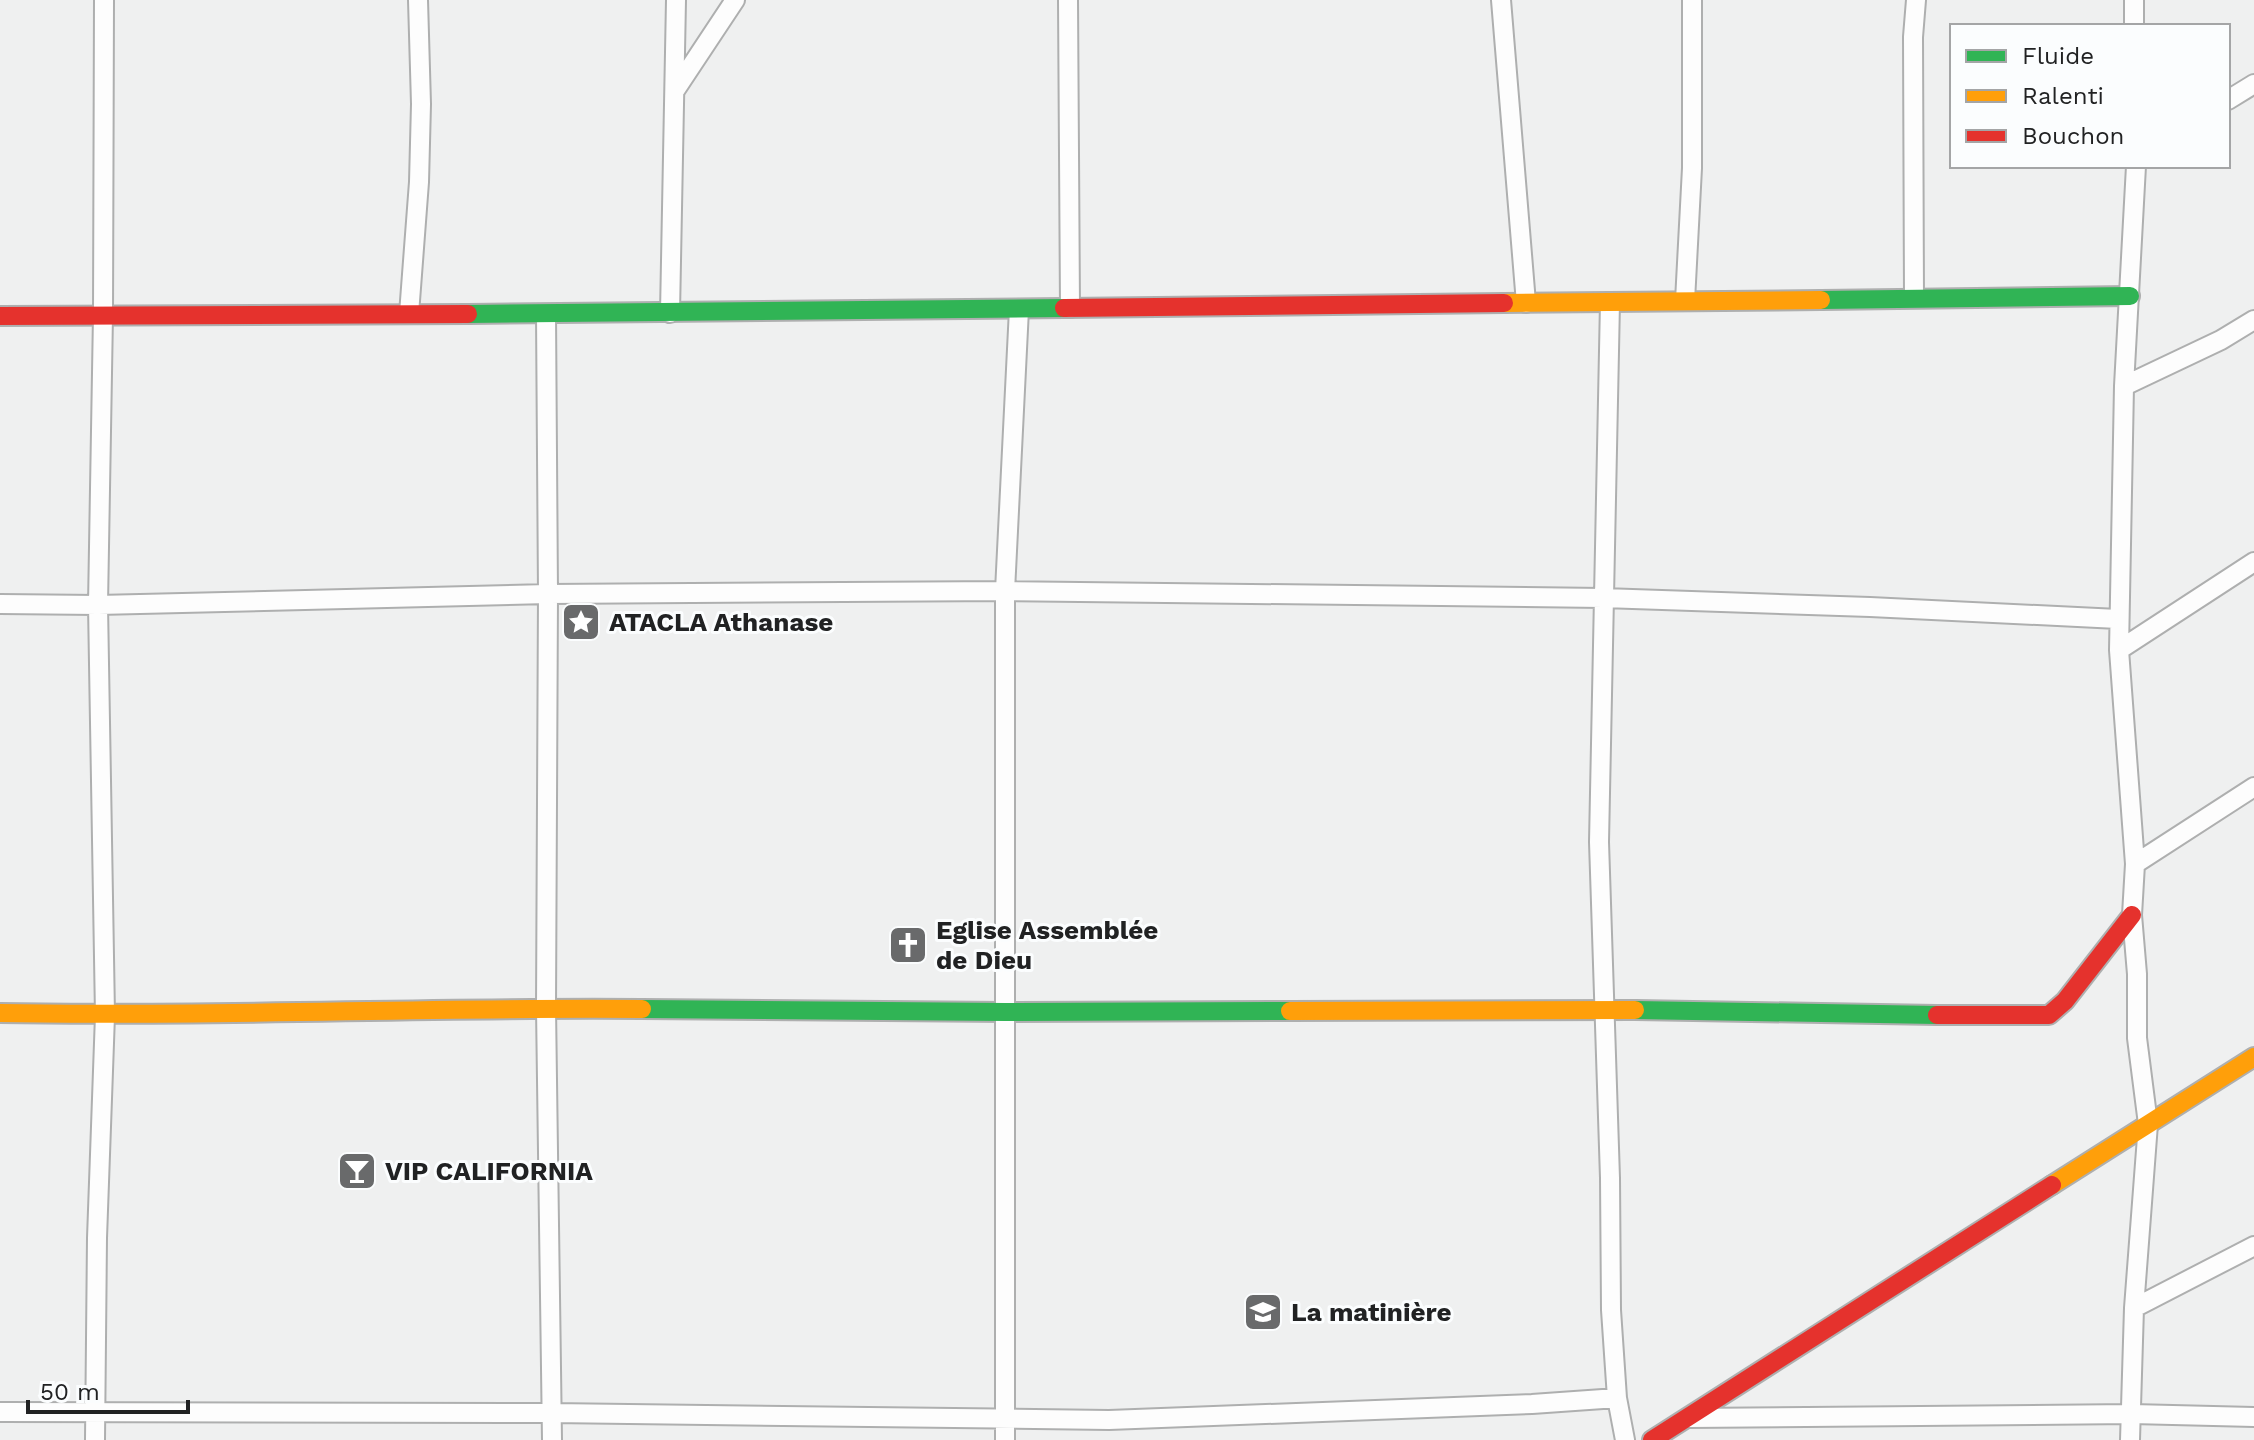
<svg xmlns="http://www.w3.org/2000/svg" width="2254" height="1440" font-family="'Work Sans',sans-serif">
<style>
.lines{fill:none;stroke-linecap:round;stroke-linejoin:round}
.street-casing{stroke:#aeafaf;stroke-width:22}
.fast-casing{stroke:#aeafaf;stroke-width:22}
.slow-casing{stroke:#aeafaf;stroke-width:22}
.jam-casing{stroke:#aeafaf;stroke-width:22}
.street{stroke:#fdfdfd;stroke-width:18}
.fast{stroke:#30b455;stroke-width:18}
.slow{stroke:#ff9f0a;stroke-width:18}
.jam{stroke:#e5322d;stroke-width:18}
.labels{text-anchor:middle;stroke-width:6;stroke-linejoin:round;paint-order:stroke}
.poi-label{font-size:26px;font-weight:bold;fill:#212223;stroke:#fbfdfe;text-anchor:start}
</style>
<rect width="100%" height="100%" fill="#eff0f0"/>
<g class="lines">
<defs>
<path id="street" d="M1068,0L1070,308
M1501,0L1526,303
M2134,0V26
M676,89L735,0
M2228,100L2254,84
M1914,298L1913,37L1916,0
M1685,301L1692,168V0
M1610,302L1599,842L1610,1178L1611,1310L1617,1398L1625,1440
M670,313L676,0
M409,314L419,182L421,104L418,0
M546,314L548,594L546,1008L552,1440
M2124,386L2221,340L2254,320
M0,604L98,605L548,594L1005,591L1603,598L1870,607L2118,619
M2119,650L2254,562
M2135,864L2254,787
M2134,1308L2254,1246
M0,1412L552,1413L1109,1420L1532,1404L1617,1398
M1689,1418L2132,1414L2254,1417
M95,1440L97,1238L105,1015L98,605L103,315L104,0
M1005,1440V591L1019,309
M2130,1440L2134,1308L2148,1124L2137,1038V974L2132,915L2135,864L2119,650L2124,386L2136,166"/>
<path id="fast" d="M1821,300L2130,296
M468,314L1064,308
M642,1009L1005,1012L1290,1011
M1635,1010L1937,1015"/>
<path id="slow" d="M1504,303L1821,300
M1290,1011L1635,1010
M0,1013C214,1017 428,1007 642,1009
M2052,1185L2254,1057"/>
<path id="jam" d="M1064,308L1504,303
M0,316L468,314
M1937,1015H2049L2065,1001L2132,915
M1652,1440L2052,1185"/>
</defs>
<!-- street casing -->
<use href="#street" class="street-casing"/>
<!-- fast casing -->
<use href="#fast" class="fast-casing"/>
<!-- slow casing -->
<use href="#slow" class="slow-casing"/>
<!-- jam casing -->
<use href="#jam" class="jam-casing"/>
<!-- street -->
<use href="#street" class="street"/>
<!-- fast -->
<use href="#fast" class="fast"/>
<!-- slow -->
<use href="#slow" class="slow"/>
<!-- jam -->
<use href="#jam" class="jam"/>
</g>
<!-- icons -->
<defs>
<symbol id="sight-square" viewBox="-11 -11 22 22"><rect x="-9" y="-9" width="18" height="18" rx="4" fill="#696a6b" stroke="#fbfdfe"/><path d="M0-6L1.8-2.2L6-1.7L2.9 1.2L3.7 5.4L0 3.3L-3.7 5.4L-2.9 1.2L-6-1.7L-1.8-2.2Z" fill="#fff"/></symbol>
<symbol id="church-square" viewBox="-11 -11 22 22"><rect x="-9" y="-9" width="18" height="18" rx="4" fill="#696a6b" stroke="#fbfdfe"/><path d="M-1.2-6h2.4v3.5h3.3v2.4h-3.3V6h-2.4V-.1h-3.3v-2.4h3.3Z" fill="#fff"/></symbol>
<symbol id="bar-square" viewBox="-11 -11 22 22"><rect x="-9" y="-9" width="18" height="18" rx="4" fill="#696a6b" stroke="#fbfdfe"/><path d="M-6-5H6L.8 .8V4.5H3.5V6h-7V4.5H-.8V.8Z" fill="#fff"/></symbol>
<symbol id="school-square" viewBox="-11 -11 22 22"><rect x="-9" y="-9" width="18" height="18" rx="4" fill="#696a6b" stroke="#fbfdfe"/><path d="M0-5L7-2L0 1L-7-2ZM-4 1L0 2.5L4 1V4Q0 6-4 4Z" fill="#fff"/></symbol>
</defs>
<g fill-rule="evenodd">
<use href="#sight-square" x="559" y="600" width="44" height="44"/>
<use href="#church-square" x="886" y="923" width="44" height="44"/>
<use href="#bar-square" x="335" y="1149" width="44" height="44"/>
<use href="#school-square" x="1241" y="1290" width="44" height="44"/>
</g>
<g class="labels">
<!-- poi labels -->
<g class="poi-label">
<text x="609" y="631">ATACLA Athanase</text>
<text x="936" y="939">Eglise Assemblée<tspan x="936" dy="30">de Dieu</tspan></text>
<text x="385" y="1180">VIP CALIFORNIA</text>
<text x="1291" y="1321">La matinière</text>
</g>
</g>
<!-- legend -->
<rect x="1950" y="24" width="280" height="144" fill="#fbfdfe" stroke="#a4a5a6" stroke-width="2"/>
<rect x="1966" y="50" width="40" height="12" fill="#30b455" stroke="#a4a5a6" stroke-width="2"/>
<text x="2022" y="64" font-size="24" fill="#212223">Fluide</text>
<rect x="1966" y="90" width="40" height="12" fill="#ff9f0a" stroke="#a4a5a6" stroke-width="2"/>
<text x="2022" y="104" font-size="24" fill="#212223">Ralenti</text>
<rect x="1966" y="130" width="40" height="12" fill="#e5322d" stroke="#a4a5a6" stroke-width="2"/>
<text x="2022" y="144" font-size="24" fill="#212223">Bouchon</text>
<!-- scale -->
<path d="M28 1400v12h160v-12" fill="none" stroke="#212223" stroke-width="4"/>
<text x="40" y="1400" font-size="24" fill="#212223" stroke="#fbfdfe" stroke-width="6" paint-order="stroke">50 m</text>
</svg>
